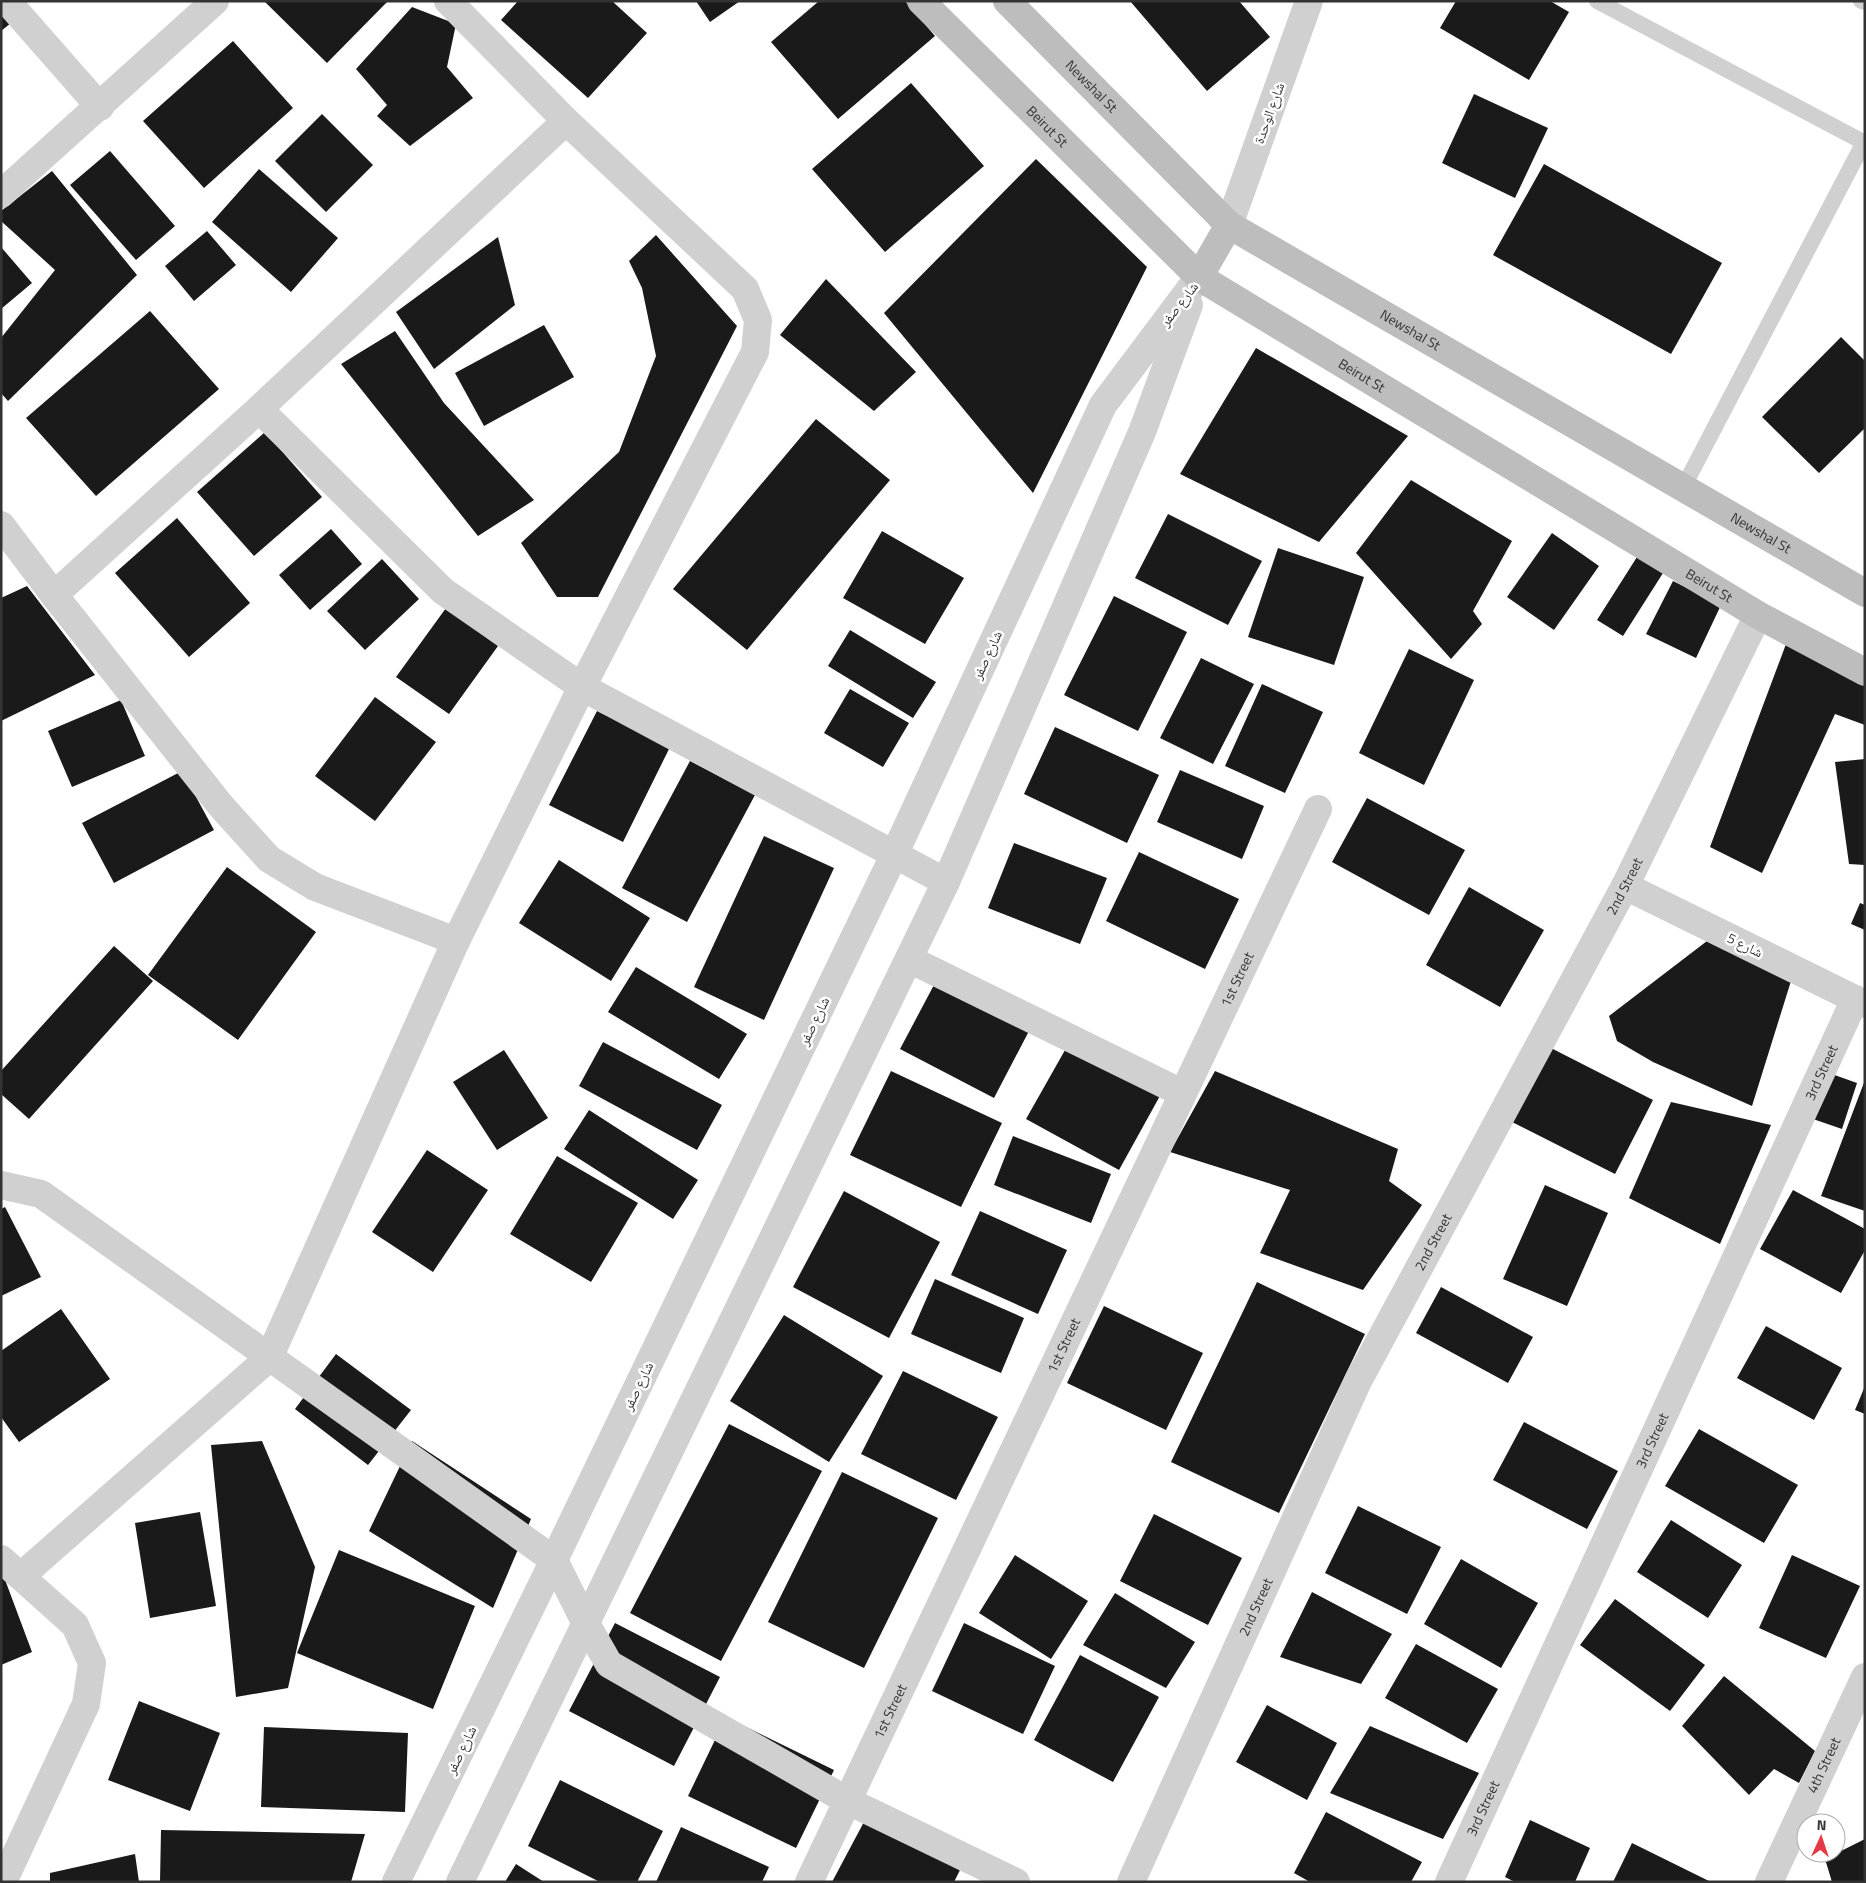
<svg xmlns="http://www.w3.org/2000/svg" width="1866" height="1883" font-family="'Titillium Web','Noto Naskh Arabic',sans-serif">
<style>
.building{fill:#1a1a1a}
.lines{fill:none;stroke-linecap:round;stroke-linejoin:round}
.service{stroke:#d0d0d0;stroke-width:16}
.minor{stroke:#d0d0d0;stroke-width:28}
.tertiary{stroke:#d0d0d0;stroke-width:28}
.secondary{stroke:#bdbdbd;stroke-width:28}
.labels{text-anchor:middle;stroke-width:5;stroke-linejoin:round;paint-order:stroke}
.street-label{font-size:14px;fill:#333;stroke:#fff}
</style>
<rect width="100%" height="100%" fill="#fff"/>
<!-- building -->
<path class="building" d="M264,1H388L327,63Z
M518,1H612L647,33L588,98L501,20Z
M696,1H740L710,22Z
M819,1H905L935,36L838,119L771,42Z
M1130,1H1239L1270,37L1207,91Z
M1456,1H1550L1569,12L1529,80L1440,28Z
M412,7L456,24L447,67L473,98L410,146L377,116L387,105L356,69Z
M1,13L11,23L1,31Z
M233,41L293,108L204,188L143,121Z
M911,83L984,166L885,252L812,169Z
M1474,94L1548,128L1515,198L1442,163Z
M322,114L373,165L326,212L275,161Z
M110,151L175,226L136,260L70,185Z
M1036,159L1147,267L1033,493L884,313Z
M1544,164L1722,263L1671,354L1493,255Z
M259,169L338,238L291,292L212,222Z
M52,171L137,275L8,401L1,393V338L55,270L1,221V211Z
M207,231L236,265L194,301L165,266Z
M656,235L737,326L598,597H557L521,543L619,452L656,356L642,288L629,261Z
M498,237L515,305L434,369L396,312Z
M1,247L32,283L1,309Z
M826,279L916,372L874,411L780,335Z
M150,311L219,389L96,496L26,418Z
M544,325L574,377L484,426L455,373Z
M395,331L444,403L534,500L478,536L341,364Z
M1841,337L1865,361V428L1819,473L1762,417Z
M1256,348L1408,436L1319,542L1180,474Z
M816,419L890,480L747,650L673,589Z
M265,432L322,497L254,556L197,492Z
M1411,480L1512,541L1473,611L1482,624L1451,659L1356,553Z
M1168,514L1262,561L1228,625L1135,578Z
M177,518L250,603L189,657L115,573Z
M331,529L362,564L310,610L279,575Z
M882,531L964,578L925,644L843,598Z
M1552,533L1599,566L1554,630L1507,597Z
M1278,548L1364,577L1334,665L1248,637Z
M1637,557L1663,573L1623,636L1597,620Z
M382,559L419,599L365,650L327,611Z
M1673,581L1721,605L1696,658L1646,634Z
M27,586L95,675L1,721V598Z
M1114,596L1187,632L1138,731L1064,695Z
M446,608L498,646L449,714L396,677Z
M850,630L936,682L913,718L828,666Z
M1789,636L1865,678V725L1835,714L1762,873L1710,847Z
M1409,649L1474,680L1424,785L1359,753Z
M1201,658L1254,684L1213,764L1160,738Z
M1262,684L1323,712L1285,793L1225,766Z
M850,689L909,723L883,767L824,733Z
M375,697L436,742L375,821L315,776Z
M121,700L145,756L72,787L48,731Z
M597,711L670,747L623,842L549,805Z
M1055,727L1159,775L1127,843L1024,794Z
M1865,759V865L1849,864L1835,762Z
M690,761L755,795L687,922L622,888Z
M1180,770L1264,806L1242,859L1157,822Z
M182,771L214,830L114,883L82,823Z
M1367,798L1465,850L1429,915L1332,862Z
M764,836L834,868L764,1020L694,987Z
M1014,843L1107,878L1080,944L988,908Z
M1139,852L1239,899L1205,969L1106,921Z
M559,860L650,918L611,981L519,923Z
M227,867L316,932L238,1040L148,975Z
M1469,887L1544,930L1500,1007L1426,965Z
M1860,903L1865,905V930L1851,924Z
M1707,941L1791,981L1752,1106L1653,1062L1617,1041L1609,1016Z
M114,946L153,981L29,1119L1,1094V1071Z
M636,967L747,1034L719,1079L608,1012Z
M935,983L1029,1031L994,1098L900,1049Z
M603,1042L722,1105L697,1150L579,1086Z
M1069,1043L1161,1094L1119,1170L1026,1119Z
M1549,1047L1653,1100L1615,1174L1510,1121Z
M504,1050L548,1118L497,1150L453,1082Z
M891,1071L1002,1123L961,1207L850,1155Z
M1215,1071L1398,1149L1389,1181L1422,1205L1363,1290L1260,1253L1290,1190L1170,1152Z
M1829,1073L1857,1083L1842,1129L1813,1119Z
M1865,1080V1211L1821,1196Z
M1671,1102L1771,1125L1720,1244L1629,1198Z
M589,1110L698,1180L673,1219L564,1149Z
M1013,1136L1111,1174L1091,1223L994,1185Z
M427,1150L488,1190L433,1272L372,1232Z
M557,1156L638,1203L591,1282L510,1234Z
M1545,1185L1608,1213L1567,1306L1503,1279Z
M1793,1190L1865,1229V1250L1841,1293L1760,1249Z
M844,1191L940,1242L889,1338L793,1287Z
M5,1207L41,1277L1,1296V1209Z
M980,1211L1067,1250L1038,1314L951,1275Z
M935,1279L1024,1318L1001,1373L911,1334Z
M1257,1282L1365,1334L1279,1513L1171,1462Z
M1441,1287L1533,1337L1508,1383L1416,1333Z
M1104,1306L1203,1353L1166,1430L1067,1383Z
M61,1309L110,1379L19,1442L1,1417V1351Z
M784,1315L883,1376L829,1462L730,1401Z
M1766,1326L1842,1368L1814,1420L1737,1378Z
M336,1354L411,1410L368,1465L295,1409Z
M903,1371L998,1417L956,1500L861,1454Z
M1865,1386V1414L1855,1410Z
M1524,1422L1618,1471L1587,1529L1493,1480Z
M729,1424L822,1471L721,1661L630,1613Z
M1699,1429L1798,1485L1764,1543L1665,1486Z
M262,1441L315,1567L288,1688L236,1697L211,1445Z
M412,1441L531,1519L493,1608L369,1531Z
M842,1472L938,1518L864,1668L768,1622Z
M1358,1506L1441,1547L1407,1614L1325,1573Z
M200,1512L216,1606L150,1618L135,1523Z
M1154,1514L1242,1558L1208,1625L1120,1581Z
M1671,1520L1742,1565L1708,1618L1637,1572Z
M339,1550L475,1606L433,1709L297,1653Z
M1015,1555L1088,1601L1051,1659L979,1613Z
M1792,1555L1860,1586L1826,1658L1759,1628Z
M1461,1559L1538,1603L1501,1668L1424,1624Z
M4,1577L32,1652L1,1665V1579Z
M1312,1592L1392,1634L1361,1684L1280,1657Z
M1115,1593L1195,1642L1166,1688L1083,1645Z
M1615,1599L1705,1665L1670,1711L1580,1645Z
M615,1623L720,1677L674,1766L569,1711Z
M964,1623L1055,1666L1023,1734L932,1691Z
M1416,1644L1498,1689L1467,1743L1385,1698Z
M1080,1655L1159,1697L1113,1782L1034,1740Z
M1724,1676L1815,1751L1799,1783L1774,1769L1749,1795L1682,1726Z
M139,1701L220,1733L190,1811L108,1780Z
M1267,1705L1337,1743L1307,1800L1236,1762Z
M726,1717L834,1770L796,1848L688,1796Z
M1370,1726L1479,1773L1443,1839L1330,1793Z
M264,1727L408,1733L405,1812L261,1807Z
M560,1780L663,1831L637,1882H600L528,1846Z
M1326,1812L1422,1862L1411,1882H1310L1294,1873Z
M865,1820L960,1870L954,1882H832Z
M1530,1820L1590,1848L1575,1882H1515L1505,1877Z
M681,1827L769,1867L762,1882H656Z
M161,1830L365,1834L351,1882H160Z
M1865,1839V1882H1832L1825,1859Z
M1632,1843L1711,1882H1613Z
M135,1854L139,1882H50V1873Z
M516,1864L544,1882H505Z"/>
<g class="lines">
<!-- service -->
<path class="service" d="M1597,1L1865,143
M1861,1L1865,2
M1683,488L1864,142"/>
<!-- minor -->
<g class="minor">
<path d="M7,1L100,107"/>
<path d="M1,194L215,1"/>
<path d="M1229,225L1309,1"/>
<path d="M259,409L443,591L582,687L946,882"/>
<path d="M1,525L54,595L221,806L269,859L315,887L456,941"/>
<path d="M54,595L259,409L566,121"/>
<path d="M1625,886L1865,1004"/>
<path d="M909,959L1182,1093"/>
<path d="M1,1185L41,1194L554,1560"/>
<path d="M1,1559L75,1625L92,1663L86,1704L3,1882"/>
<path d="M21,1576L269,1358L456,941L582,687L755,352L758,320L745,289L566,121L448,1"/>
<path d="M585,1622L609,1664L848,1801L1016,1882"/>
<path id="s1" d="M809,1882L1318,809"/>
<path id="s2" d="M1131,1882L1358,1381L1625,886L1758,615"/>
<path id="s3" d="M1449,1882L1855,999"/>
<path id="s4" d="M1769,1882L1865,1677"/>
</g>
<!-- tertiary -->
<path class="tertiary" d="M554,1560L585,1622
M396,1882L554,1560L895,853L1103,405L1199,277
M460,1882L946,882L1142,432L1189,305"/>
<!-- secondary -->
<g class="secondary">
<path id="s5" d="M921,1L1199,277L1758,615L1865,672"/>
<path id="s6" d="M1007,1L1229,225L1865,593"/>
<path d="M1199,277L1229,225"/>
</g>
</g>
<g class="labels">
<!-- street labels -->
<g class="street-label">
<text dy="5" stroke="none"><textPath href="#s6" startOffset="120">Newshal St</textPath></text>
<text transform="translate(1269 113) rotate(-70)" y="5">شارع الوحدة</text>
<text dy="5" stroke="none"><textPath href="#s5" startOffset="178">Beirut St</textPath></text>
<text transform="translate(1179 304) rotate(-52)" y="5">شارع صفر</text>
<text dy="5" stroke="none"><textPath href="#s6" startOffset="525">Newshal St</textPath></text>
<text dy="5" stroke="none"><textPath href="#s5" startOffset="582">Beirut St</textPath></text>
<text dy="5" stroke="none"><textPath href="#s6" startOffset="930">Newshal St</textPath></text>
<text dy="5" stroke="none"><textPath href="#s5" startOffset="988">Beirut St</textPath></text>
<text transform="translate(987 655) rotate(-65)" y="5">شارع صفر</text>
<text dy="5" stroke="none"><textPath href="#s2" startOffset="1112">2nd Street</textPath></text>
<text transform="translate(1745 945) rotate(26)" y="5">شارع 5</text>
<text dy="5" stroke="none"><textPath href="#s1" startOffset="999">1st Street</textPath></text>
<text transform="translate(814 1021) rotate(-64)" y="5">شارع صفر</text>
<text dy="5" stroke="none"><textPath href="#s3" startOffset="891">3rd Street</textPath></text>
<text dy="5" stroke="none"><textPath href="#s2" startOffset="708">2nd Street</textPath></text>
<text dy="5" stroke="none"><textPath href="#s1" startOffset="594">1st Street</textPath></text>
<text transform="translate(638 1386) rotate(-64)" y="5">شارع صفر</text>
<text dy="5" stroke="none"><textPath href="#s3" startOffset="486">3rd Street</textPath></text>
<text dy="5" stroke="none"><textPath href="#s2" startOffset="302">2nd Street</textPath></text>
<text dy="5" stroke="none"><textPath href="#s1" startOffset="189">1st Street</textPath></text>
<text transform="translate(461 1750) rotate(-64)" y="5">شارع صفر</text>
<text dy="5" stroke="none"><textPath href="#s4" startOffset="129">4th Street</textPath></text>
<text dy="5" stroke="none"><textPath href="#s3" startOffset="81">3rd Street</textPath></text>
</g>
</g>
<!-- border -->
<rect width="1866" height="1883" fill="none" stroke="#333333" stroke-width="5"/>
<!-- north arrow -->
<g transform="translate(1821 1838) rotate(3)"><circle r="24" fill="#ffffff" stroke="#adadad"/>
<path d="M0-4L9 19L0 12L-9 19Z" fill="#e63946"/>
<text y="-8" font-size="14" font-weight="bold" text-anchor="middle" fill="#333333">N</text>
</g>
</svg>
